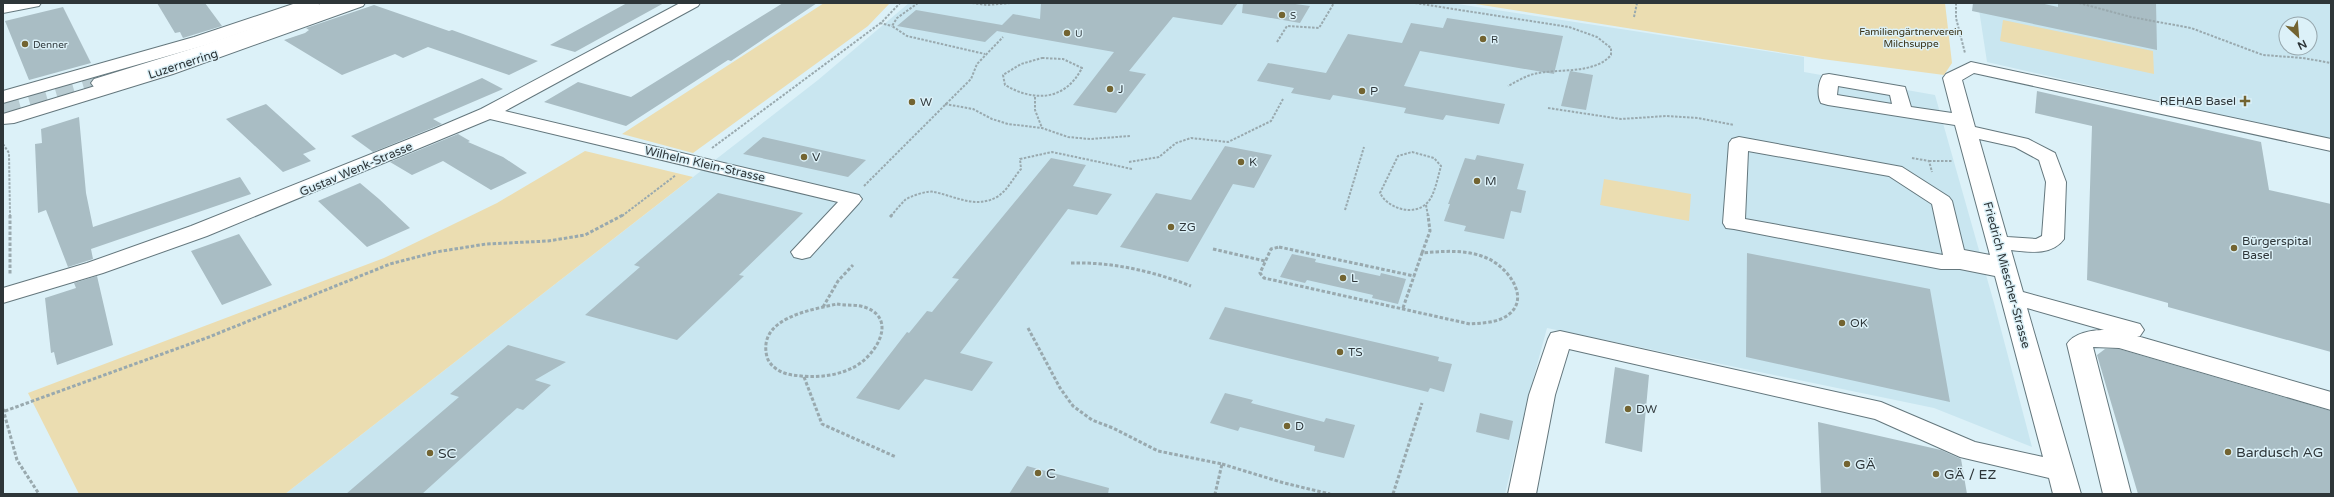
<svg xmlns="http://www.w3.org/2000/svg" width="2334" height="497" font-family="'Varela Round',sans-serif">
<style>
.built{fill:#c9e6f0;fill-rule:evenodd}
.green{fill:#ebddb1}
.building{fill:#a9bdc4}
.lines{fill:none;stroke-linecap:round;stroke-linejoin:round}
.highway-tunnel{stroke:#b9ccd2;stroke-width:18;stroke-dasharray:18 10;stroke-linecap:butt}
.minor-casing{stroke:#64777d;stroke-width:2}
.major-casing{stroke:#64777d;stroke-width:2}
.highway-casing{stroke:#64777d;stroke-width:2}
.path-far1{stroke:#99a9ae;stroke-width:2;stroke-dasharray:2.5 1.5;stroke-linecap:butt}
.path{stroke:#99a9ae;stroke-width:3;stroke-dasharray:3.5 2;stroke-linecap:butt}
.minor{fill:#fff;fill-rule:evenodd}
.major{fill:#fff;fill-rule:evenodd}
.highway{fill:#fff;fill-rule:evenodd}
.poi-dot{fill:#736431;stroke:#dcf1f8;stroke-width:1.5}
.labels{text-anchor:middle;stroke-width:3;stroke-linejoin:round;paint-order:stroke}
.far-poi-label{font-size:10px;fill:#2e3639;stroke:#dcf1f8;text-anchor:start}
.far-park-label{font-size:10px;fill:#372f13;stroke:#dcf1f8}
.street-label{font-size:12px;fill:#2e3639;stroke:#dcf1f8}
.poi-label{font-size:12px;fill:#2e3639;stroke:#dcf1f8;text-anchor:start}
.near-poi-label{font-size:14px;fill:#2e3639;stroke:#dcf1f8;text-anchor:start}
</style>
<rect width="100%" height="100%" fill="#dcf1f8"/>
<!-- built -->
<path class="built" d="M909,3H1451L1804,57V72L1935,95L1994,303L2032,447L1934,408L1547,328L1528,398L1505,494H285L818,80Z
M1978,3H2331V140L1987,62ZM2286,24H2310V48H2286Z"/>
<!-- green -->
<path class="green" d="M824,3H890L868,26L693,153L622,134Z
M1469,3H1945L1952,63L1944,75L1822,59Z
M2003,20L2153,51L2154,74L2000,41Z
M585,151L693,177L285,494H79L28,393L384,258L497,203Z
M1604,179L1691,194L1689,221L1600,205Z"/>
<!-- building -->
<path class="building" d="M157,3H205L222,26L183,38L180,32L175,33Z
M627,3H664L575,52L550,45Z
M783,3H817L731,61L728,60L626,126L544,102L578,82L631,97Z
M1041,3H1238L1222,25L1173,17L1129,71L1146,74L1116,113L1073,105L1114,52L997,31L985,42L897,26L916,10L1002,25L1013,14L1040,19Z
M1243,3H1288L1310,6L1300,23L1242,13Z
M1973,3H2040L2058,7V3H2156L2157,50L1972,11Z
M374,5L449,31L452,30L538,61L509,75L428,47L403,58L395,54L342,75L284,40L305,33L309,30L306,28Z
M63,7L91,63L29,80L5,21Z
M1447,18L1563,36L1554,74L1420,51L1404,86L1505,104L1499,124L1446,115L1443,120L1404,113L1406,108L1333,95L1330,100L1291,93L1294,88L1257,81L1268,63L1326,73L1348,34L1402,43L1411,23L1443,28Z
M1570,71L1593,75L1586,110L1561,106Z
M482,78L503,89L433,119L442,124L373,152L351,136Z
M2037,91L2261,142L2269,190L2331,204V352L2168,307V303L2087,280L2092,126L2035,113Z
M266,104L316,149L303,154L311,161L283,172L226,119Z
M79,117L86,193L93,227L240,177L251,194L91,249L93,259L68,267L46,210L38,213L35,144L42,143L41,129Z
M458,134L470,141L468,142L503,157L527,173L491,190L443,161L412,175L390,162Z
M763,137L866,160L848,177L743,154Z
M1225,146L1272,155L1254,188L1233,184L1188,262L1120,247L1156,193L1191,200Z
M1477,155L1524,164L1517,189L1526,191L1521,213L1511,211L1504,239L1464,231L1466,226L1444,221L1450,204H1448L1465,158L1475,160Z
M1051,158L1086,165L1073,186L1112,194L1097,215L1068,209L960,353L993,362L972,391L925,379L899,410L856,398L907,332L909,333L927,311L932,312L959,279L952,278Z
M360,183L379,199L410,228L367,247L318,201Z
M718,193L803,213L739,275L744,276L677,340L585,315L640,267L634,265Z
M239,234L272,285L222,305L191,251Z
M1747,253L1930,289L1950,402L1746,357Z
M1292,254L1316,259L1315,262L1380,276L1381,273L1406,279L1398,304L1372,298L1373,295L1307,280L1305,283L1280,277Z
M97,276L113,345L57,365L54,352L51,353L45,298L76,288L74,283Z
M1225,307L1439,357L1438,361L1452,364L1444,392L1430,388L1428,392L1209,339Z
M508,345L566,362L535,380L551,385L523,410L517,408L422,494H346L459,397L450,394Z
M2105,349H2119L2331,411V494H2138L2097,355Z
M1615,367L1649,375L1642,452L1605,443Z
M1225,393L1253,400L1251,403L1324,422L1326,418L1355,425L1344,458L1314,451L1315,446L1240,427L1238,431L1210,423Z
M1480,413L1513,421L1509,440L1476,432Z
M1818,422L1941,450L1961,459L1967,494H1821Z
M1027,466L1109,488L1108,494H1009Z"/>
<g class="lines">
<!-- highway-tunnel -->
<path class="highway-tunnel" d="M3,111L100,83"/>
<defs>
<path id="minor" d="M3,3H41L39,6L3,13Z
M680,3H700L698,6L505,111L859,195L862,199L859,203L810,257L802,259L794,257L791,252L838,202L490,119L207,236L103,273L3,303V288L87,263L191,226L434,129L481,109Z
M1971,62L2331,139V151L1974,73L1962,80L1975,127L2028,139L2055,153L2066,182L2064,239C2052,256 2029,252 2011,250L2023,292L2140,324L2144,330L2140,336H2137L2331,392V410L2119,348L2093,347L2131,494H2103L2067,344C2074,333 2091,330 2104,330L2027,308L2081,494H2053L2049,478L1960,457L1875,419L1569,349L1555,395L1536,494H1508L1529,395L1548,339L1551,333L1560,331L1881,402L1975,442L2043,457L1995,276L1960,269H1941L1734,229L1726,228L1723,223L1729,143L1732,139L1739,137L1902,167L1949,197L1952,201L1964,250L1990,255L1955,125L1828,105L1821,103C1817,96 1818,82 1823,75L1829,74L1905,87L1911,107L1952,113L1943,78L1946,74ZM1838,86L1890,95L1892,104L1837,95ZM1979,139L2015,147L2039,160L2046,182L2042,236L2036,239L2007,237ZM1748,151L1889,176L1932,204L1943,255L1745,219Z"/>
<path id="major" d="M296,3H320L318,6L206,45L3,103V91L194,37Z
M341,3H365L363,6L173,74L14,123L3,124V114L161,66Z"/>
<path id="highway" d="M323,3H347L345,6L216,53L100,88L94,87L91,83L94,79L204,45Z"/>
</defs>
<!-- minor casing -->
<use href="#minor" class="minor-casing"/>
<!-- major casing -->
<use href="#major" class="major-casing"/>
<!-- highway casing -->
<use href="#highway" class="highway-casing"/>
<!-- path-far1 -->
<path class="path-far1" d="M918,3L897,18L892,26L907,36L985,54
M972,3L987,5L1011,3
M1415,3L1569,27L1597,37L1611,48V55C1594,75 1557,68 1534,74C1525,76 1516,82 1508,86
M1956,3V18L1965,53
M2079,3L2131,17L2191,28L2263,55L2303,58L2331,63
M1634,17L1637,3
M880,23L892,26
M1277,42L1287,26L1319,28L1334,3
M1042,58L1063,59L1082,68C1065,101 1034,102 1005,85L1003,75L1021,64Z
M1035,97V110L1042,128
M945,104L973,109L992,119L1008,124L1042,128L1068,137L1090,139L1130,136
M1548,108L1621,119L1667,116L1698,118L1734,125
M3,144L9,153L10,216
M712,148L882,22L900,3
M1412,152L1434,158L1441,166C1438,176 1435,194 1428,202C1415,217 1388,209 1380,193L1398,156Z
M1912,158L1929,161L1932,172
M1929,161H1952
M1129,162L1159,157L1176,143L1191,138L1228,142L1271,121L1283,99
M864,186L971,79L977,64L1003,37
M1426,205L1428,216
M1345,210L1364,147
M622,216L676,175
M891,216C895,211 900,205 905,200C910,196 929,190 934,192C955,196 975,209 997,197C1008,190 1013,178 1021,169L1020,159L1052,152L1132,169"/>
<!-- path -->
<path class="path" d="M10,215V274
M890,217L892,215
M1279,247L1414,276L1422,253C1444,251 1468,249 1489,259C1511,270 1533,303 1503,318C1493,323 1481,323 1470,324L1264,278L1260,273L1271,249Z
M1213,249L1265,261
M1422,253L1430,231L1428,215
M1071,263C1113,262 1152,271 1191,286
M837,304C847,306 858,304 867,308C899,321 873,359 852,368C834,377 812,378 793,375C782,374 770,367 767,357C757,318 810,310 837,304Z
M823,307L838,281L853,265
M1403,308L1414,276
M1028,328L1060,388L1073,406L1092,420L1113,428L1158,451L1222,464L1215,494
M804,377L822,424L896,457
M3,409L17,460L39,494
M5,411L209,337L390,264L436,252L486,244L548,241L585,235L623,215
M1222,464L1284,483L1330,494
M1393,494L1422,403"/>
<!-- minor -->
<use href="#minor" class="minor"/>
<!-- major -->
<use href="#major" class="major"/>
<!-- highway -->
<use href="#highway" class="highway"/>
</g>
<!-- markers -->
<g class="poi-dot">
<circle cx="1282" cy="15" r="4"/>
<circle cx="1067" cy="33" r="4"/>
<circle cx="1483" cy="39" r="4"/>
<circle cx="25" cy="44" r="4"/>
<circle cx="1110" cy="89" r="4"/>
<circle cx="1362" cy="91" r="4"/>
<path d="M2243 95h4v4h4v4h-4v4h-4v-4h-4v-4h4z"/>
<circle cx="912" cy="102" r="4"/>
<circle cx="804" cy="157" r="4"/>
<circle cx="1241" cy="162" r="4"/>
<circle cx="1477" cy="181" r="4"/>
<circle cx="1171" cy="227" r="4"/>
<circle cx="2234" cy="248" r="4"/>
<circle cx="1343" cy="278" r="4"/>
<circle cx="1842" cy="323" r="4"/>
<circle cx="1340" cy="352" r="4"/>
<circle cx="1628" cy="409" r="4"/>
<circle cx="1287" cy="426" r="4"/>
<circle cx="2228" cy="452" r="4"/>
<circle cx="430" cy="453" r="4"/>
<circle cx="1847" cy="464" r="4"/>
<circle cx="1038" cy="473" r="4"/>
<circle cx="1936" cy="474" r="4"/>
</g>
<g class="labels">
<!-- far-poi labels -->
<g class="far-poi-label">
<text x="1290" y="19">S</text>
<text x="1075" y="37">U</text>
<text x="1491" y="43">R</text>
<text x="33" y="48">Denner</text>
</g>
<!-- far-park labels -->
<g class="far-park-label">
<text x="1911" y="35">Familiengärtnerverein<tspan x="1911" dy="12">Milchsuppe</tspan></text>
</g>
<!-- street labels -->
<g class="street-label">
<text transform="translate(183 64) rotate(-18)" y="4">Luzernerring</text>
<text transform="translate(705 164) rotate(13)" y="4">Wilhelm Klein-Strasse</text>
<text transform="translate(356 169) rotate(-23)" y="4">Gustav Wenk-Strasse</text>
<text transform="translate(2007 275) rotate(75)" y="4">Friedrich Miescher-Strasse</text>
</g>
<!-- poi labels -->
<g class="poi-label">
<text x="1118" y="93">J</text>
<text x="1370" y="95">P</text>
<text x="2236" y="105" text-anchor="end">REHAB Basel</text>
<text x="920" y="106">W</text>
<text x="812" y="161">V</text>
<text x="1249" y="166">K</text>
<text x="1485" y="185">M</text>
<text x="1179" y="231">ZG</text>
<text x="2242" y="245">Bürgerspital<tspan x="2242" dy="14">Basel</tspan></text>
<text x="1351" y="282">L</text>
<text x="1850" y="327">OK</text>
<text x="1348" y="356">TS</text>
<text x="1636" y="413">DW</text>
<text x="1295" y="430">D</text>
</g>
<!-- near-poi labels -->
<g class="near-poi-label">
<text x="2236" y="457">Bardusch AG</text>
<text x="438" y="458">SC</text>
<text x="1855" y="469">GÄ</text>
<text x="1046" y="478">C</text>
<text x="1944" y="479">GÄ / EZ</text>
</g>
</g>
<!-- border -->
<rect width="2334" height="497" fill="none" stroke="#2e3639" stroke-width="8"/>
<!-- north arrow -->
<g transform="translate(2298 36) rotate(154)"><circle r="19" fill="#dcf1f8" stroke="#96a6ac"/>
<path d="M0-3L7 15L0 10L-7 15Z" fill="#736431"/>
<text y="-6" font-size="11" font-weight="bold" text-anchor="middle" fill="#2e3639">N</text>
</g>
</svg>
